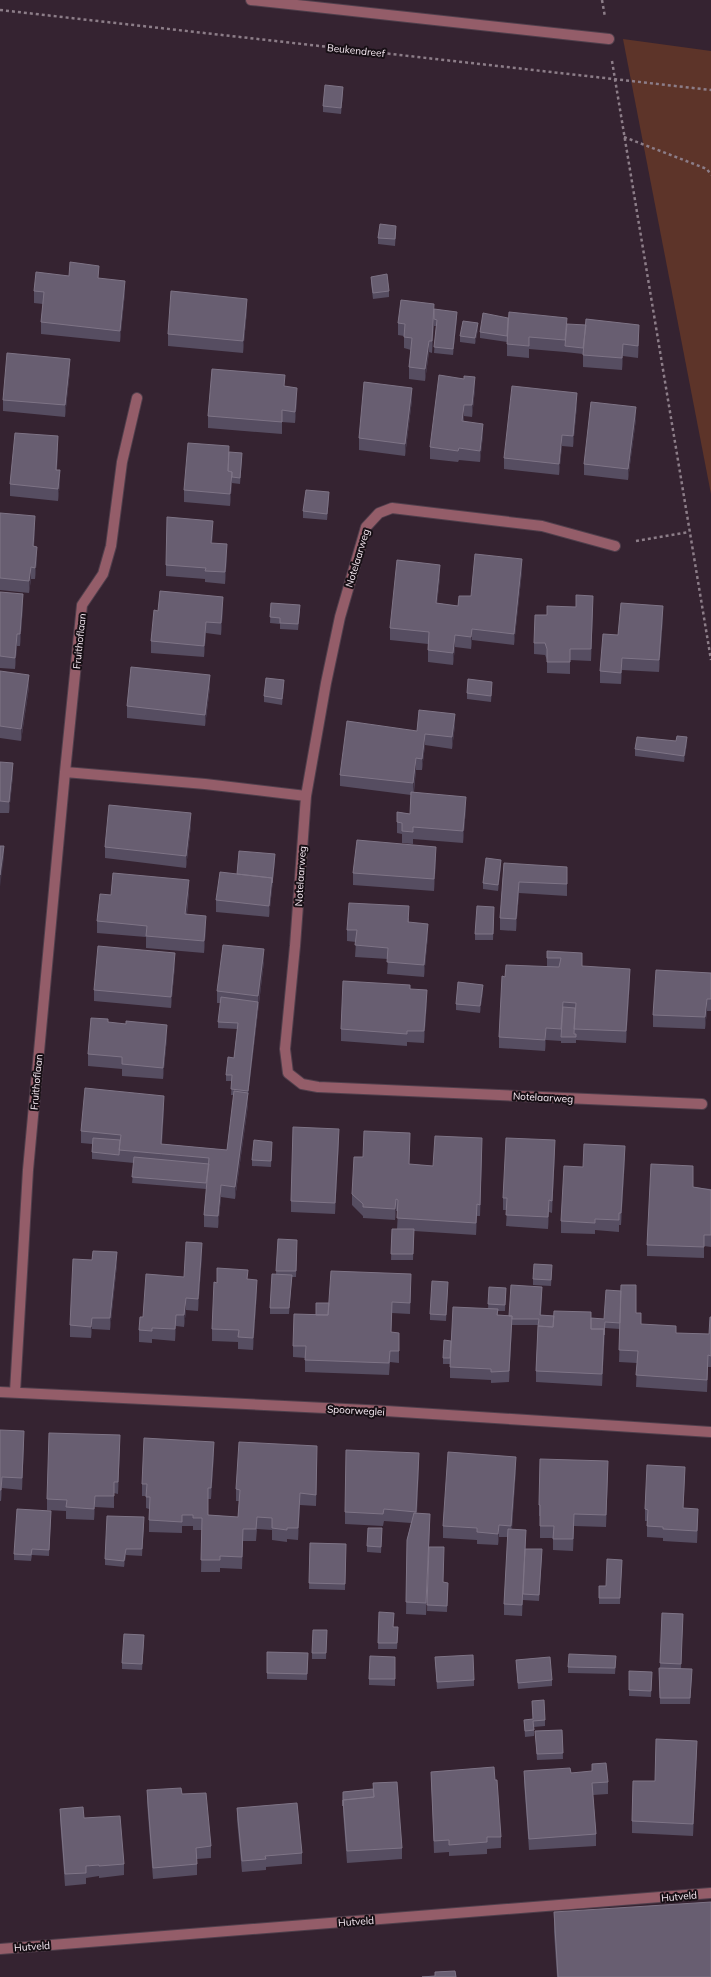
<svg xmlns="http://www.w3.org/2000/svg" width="711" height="1977" font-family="Mulish,sans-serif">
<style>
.green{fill:#5d3429}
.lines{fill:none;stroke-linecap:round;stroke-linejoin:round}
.street-casing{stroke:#503f4c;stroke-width:12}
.path{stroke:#8c7d88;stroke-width:2.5;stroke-dasharray:3 3;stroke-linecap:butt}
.street{stroke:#945d69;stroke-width:10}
.wall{fill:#564d61}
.shaded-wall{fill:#423547}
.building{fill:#685e71;stroke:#7e7486}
.labels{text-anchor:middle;stroke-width:4;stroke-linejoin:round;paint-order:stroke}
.street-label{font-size:10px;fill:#f9ecf5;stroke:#170f15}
</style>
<rect width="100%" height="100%" fill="#352331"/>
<!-- green -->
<path class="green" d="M623,39L711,51V494Z"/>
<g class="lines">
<defs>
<path id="street" d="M251,0L609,39
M615,546L542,526L392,508L379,513L366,527L340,617L326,683L306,796L295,946L285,1049L288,1073L302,1084L318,1087L702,1104
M65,772L205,784L306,796
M0,1392L386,1411L711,1432
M15,1392L28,1170L65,772L82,605L103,574L111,546L122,462L137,398
M0,1949L711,1893"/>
</defs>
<!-- street casing -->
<use href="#street" class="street-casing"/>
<!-- path -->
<path class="path" d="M602,0L605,17
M0,10L711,90
M612,61L711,660
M624,137L707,169L711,175
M636,541L689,532"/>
<!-- street -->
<use href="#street" class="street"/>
</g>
<!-- wall -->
<path class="wall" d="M343,93L341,114L323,112V106Z
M396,232L395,246L378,244V238Z
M69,276L99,278L125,292L120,342L41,334V322L43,304L34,303V291Z
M371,277L389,291V297L373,299L371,283Z
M434,309L457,318L453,355L434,353L436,326H434V323L432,353L429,352L425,381L409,379V367L411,350L404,348V336L398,335V323Z
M247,310L243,353L168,346V334Z
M508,318L567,324L639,336L638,358L623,356L622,370L583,367V354L565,352L529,349V358L507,356V342L480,338V332Z
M478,329L475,344L460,342V336Z
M70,370L65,417L3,411V400Z
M285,387L297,400L295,423L282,422V434L208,428V416Z
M475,389L472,417L464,416V421L483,435L480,462L459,460L458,462L430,459V447Z
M412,400L405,456L359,450V438Z
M577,405L573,447L562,446L559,475L504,469V458Z
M636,419L628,480L584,475V464Z
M58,448L57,470L60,482L58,501L10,496V484Z
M229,452L242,459L240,484L232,483L230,506L184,502V490Z
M329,498L327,520L303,518V511Z
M0,513L35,528L34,546L37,558L35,579H31L29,593L0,590Z
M213,532L212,543L227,556L225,584L205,582V579L166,576V565Z
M522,571L514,645L472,640L471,649L455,647L453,665L428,662V644L390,640V628L440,577L437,603L458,606L471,596Z
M0,592L23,606L20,646H17L15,669L0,668Z
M271,603L300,611L298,630L280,629V624L270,623Z
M593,608L591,661L570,660V674L547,673V660L545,655L534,654V643L547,615Z
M223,609L221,635L206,633L204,657L151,653V641L158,611Z
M663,618L659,672L622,670L621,684L600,683V671Z
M0,671L29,687L21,741L0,738Z
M284,686L282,705L264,702V696Z
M210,687L205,726L127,718V706Z
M492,688L491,702L467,699V693Z
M455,725L452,749L425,745L422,770H416L414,792L466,808L463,843L413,839V844L402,843V834L397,833V812L410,814L411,795L340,786V775L417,731Z
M687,743L684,762L635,756V749Z
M0,762L13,775L9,813H0Z
M191,825L186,868L105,858V847Z
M436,859L434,891L353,885V873Z
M275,861L269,917L216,912V900L237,874Z
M504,863L567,879V896L519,893L516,931L500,930V918Z
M501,866L498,891L483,889V883Z
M189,892L187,914L206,928L204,953L146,948V937L97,933V921L111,895Z
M494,913L493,940H475V934Z
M409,918V922L428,935L424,977L387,974L388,959L355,957L356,942L347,941V930Z
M547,951L582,966L630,980L626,1043L576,1040V1043H561V1038V1041L546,1040L545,1051L499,1048V1037L505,977L547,967Z
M264,961L248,1096V1105L235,1199L221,1197L218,1228L204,1227V1215L207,1182L206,1189L132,1183L134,1163L92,1159V1144L81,1143V1131L164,1108L162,1144L227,1150L234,1095H231L232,1081H226V1075L234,1058L237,1029L218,1028V1022L221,1003H217V991Z
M175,965L171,1008L94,1001V990Z
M711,973V1011H707L705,1029L653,1027V1015Z
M410,989L427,1001L424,1043L407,1042V1046L341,1041V1029Z
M483,991L480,1013L456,1010V1004Z
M108,1022L167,1037L163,1079L122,1076V1069L88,1066V1054Z
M339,1141L335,1214L291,1212V1201Z
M410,1145L409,1164L433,1166L482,1150L480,1216H477L476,1235L414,1231L413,1260H391L392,1229H397L398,1211H396L395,1220L363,1218V1216L352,1205V1194L363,1157Z
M272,1148L271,1167L252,1166V1160Z
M555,1152L552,1213L549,1212L548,1229L506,1226L507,1210H503V1198Z
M625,1158L621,1225H619V1232L595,1230V1234L561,1233V1221L583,1167Z
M693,1187L711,1189V1247L704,1246V1258L647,1256V1245Z
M278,1239L297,1246L296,1277H292L289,1314H270V1308L276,1274Z
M202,1255L198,1311L186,1310L184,1327L176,1326L175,1341L152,1339V1343L139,1342V1330L143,1317L184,1277Z
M117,1264L110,1330L92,1329L91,1338L70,1337V1325Z
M552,1271L551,1286L533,1285V1279Z
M248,1279L257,1291L253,1350L238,1349V1342L212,1341V1329L217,1283Z
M411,1286L410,1314L392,1313L391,1332L399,1344V1363L390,1362L389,1375L305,1372V1358L293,1357V1346L316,1315L329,1303Z
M489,1287L506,1288L505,1311H498V1315L509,1316L542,1293L541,1315L604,1319L636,1313L641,1324L676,1333L709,1334L711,1317V1367H708L707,1392L636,1387L637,1363L619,1362L620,1329L605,1328L602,1386L536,1382V1371L538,1325H512L509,1382L491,1383V1380L450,1378V1364H443V1358L451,1341L488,1309Z
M448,1288L446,1321L430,1320V1314Z
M0,1430L24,1443L22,1490L2,1488L1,1501H0Z
M120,1447L118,1494L114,1493V1508L95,1507L94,1520L66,1519V1511L47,1510V1499Z
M214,1454L211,1499H208V1515L238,1517L239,1501H236V1489L317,1458L316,1506L300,1505L298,1540L287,1539V1542L272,1540V1530L257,1529L256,1541H243L242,1569L220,1568V1572H201L202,1530H193V1526H182V1533L149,1532V1509L146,1508V1496H142V1484Z
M419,1465L417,1513L430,1525L426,1615L406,1614L407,1540L411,1523L384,1521L383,1526L345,1524V1512Z
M516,1468L512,1529L526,1542V1549L542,1556L539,1601L523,1600V1589L522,1616L504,1615V1604L508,1537H499L498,1545L477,1544V1540L443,1538V1526Z
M608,1473L606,1527L574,1526L573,1551L553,1550V1538H540V1516H539V1505Z
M685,1478L683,1508L698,1520L697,1543L663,1541V1538L647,1537V1521H645V1509Z
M51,1517L49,1556L32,1555L31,1561L14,1560V1554Z
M144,1523L142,1556L126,1555L124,1567L105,1565V1559Z
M382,1534L381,1553L367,1552V1546Z
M310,1543L346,1544L345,1590L309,1589Z
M429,1547L443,1582L448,1583L447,1612L427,1611Z
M622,1560L620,1604H599V1586H606Z
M379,1612L394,1627L398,1634L397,1649H378Z
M662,1613L683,1614L681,1669L692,1676L690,1704H660L659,1668H660Z
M327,1630L326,1659H312V1653Z
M144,1641L142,1670L122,1669V1663Z
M267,1652L308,1653L307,1680L267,1679Z
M395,1657V1686L369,1685V1679Z
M435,1657L474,1680V1686L437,1689Z
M516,1660L552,1680V1686L518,1689Z
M616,1662L615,1674L568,1673V1667Z
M629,1671L652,1678L651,1697L629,1696Z
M532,1701L545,1720V1726L534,1727V1736L525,1737L524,1720L533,1719Z
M562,1730L563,1759L537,1760L535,1731Z
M697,1752L693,1836L632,1833V1821L655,1781Z
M592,1764L608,1782V1794L593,1795L596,1834V1846L529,1850L524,1782V1771L571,1773L592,1772Z
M431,1772L501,1837V1848L487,1849V1854L449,1856V1852L434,1853Z
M373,1783L402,1848V1859L347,1863L343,1812V1792L373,1789Z
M147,1790L182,1794L211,1846V1858L197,1859V1875L153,1879L147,1802Z
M237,1808L302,1853V1864L266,1867V1870L242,1872L237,1820Z
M60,1809L84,1818L124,1864V1875L99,1878V1876L86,1878V1884L65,1886L60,1820Z
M554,1912L711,1977H557L554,1932Z"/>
<!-- shaded-wall -->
<path class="shaded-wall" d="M343,87V93L341,114V108Z
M125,281V292L120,342V331Z
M247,299V310L243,353V341Z
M434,304V315L432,353V341Z
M457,312V318L453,355V349Z
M478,323V329L475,344V338Z
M639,325V336L638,358V346Z
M429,341V352L425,381V369Z
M623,344V356L622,370V358Z
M70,359V370L65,417V405Z
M475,377V389L472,417V405Z
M297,388V400L295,423V412Z
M412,388V400L405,456V444Z
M577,393V405L573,447V436Z
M464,405V416L462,433V421Z
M636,407V419L628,480V469Z
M483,424V435L480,462V451Z
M562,435V446L559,475V464Z
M58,436V448L56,482V470Z
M60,470V482L58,501V489Z
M232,472V483L230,506V494Z
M329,492V498L327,520V514Z
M35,516V528L33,558V546Z
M213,521V532L211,555V543Z
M227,544V556L225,584V572Z
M37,547V558L35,579V568Z
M522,559V571L514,645V634Z
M440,565V577L436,615V603Z
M31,567V579L29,593V581Z
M23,594V606L20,646V634Z
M593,596V608L591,661V649Z
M223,597V609L221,635V623Z
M663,606V618L659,672V660Z
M206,622V633L204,657V646Z
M472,629V640L471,649V637Z
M17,634V646L15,669V658Z
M455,635V647L453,665V653Z
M622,658V670L621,684V673Z
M29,675V687L21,741V729Z
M210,675V687L205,726V715Z
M284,680V686L282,705V699Z
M492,682V688L491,702V696Z
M455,714V725L452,749V737Z
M425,734V745L422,770V759Z
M687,737V743L684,762V756Z
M416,758V770L413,795V783Z
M13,763V775L9,813V802Z
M466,797V808L463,843V831Z
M191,813V825L186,868V856Z
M4,846V858L0,887V875Z
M436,847V859L434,891V879Z
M275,854V861L272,889V883Z
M501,860V866L498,891V885Z
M272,878V889L269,917V906Z
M189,880V892L185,926V914Z
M519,882V893L516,931V919Z
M206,916V928L204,953V941Z
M428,924V935L424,977V965Z
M264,949V961L248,1096V1105L235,1199V1187L248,1094L258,1002V996Z
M175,953V965L171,1008V997Z
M630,969V980L626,1043V1031Z
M483,985V991L480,1013V1006Z
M427,990V1001L424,1043V1031Z
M707,999V1011L705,1029V1017Z
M167,1025V1037L163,1079V1068Z
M546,1028V1040L545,1051V1040Z
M164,1096V1108L161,1156V1144Z
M339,1129V1141L335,1214V1203Z
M482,1138V1150L480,1216V1205Z
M555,1140V1152L552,1213V1201Z
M625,1146V1158L621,1225V1213Z
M221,1185V1197L218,1228V1216Z
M396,1199V1211L395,1220V1209Z
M549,1200V1212L548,1229V1217Z
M477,1204V1216L476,1235V1223Z
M202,1243V1255L198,1311V1299Z
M117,1252V1264L110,1330V1318Z
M257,1280V1291L253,1350V1338Z
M186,1298V1310L184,1327V1315Z
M176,1315V1326L175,1341V1329Z
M512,1316V1328L509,1382V1371Z
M92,1318V1329L91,1338V1327Z
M605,1322V1328L602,1386V1374Z
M24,1431V1443L22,1490V1478Z
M120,1435V1447L118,1494V1482Z
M214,1442V1454L211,1499V1488Z
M317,1446V1458L316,1506V1495Z
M419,1453V1465L416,1523V1512Z
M516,1457V1468L511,1538V1526Z
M608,1461V1473L606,1527V1515Z
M685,1467V1478L683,1520V1508Z
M2,1477V1488L1,1501V1490Z
M300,1493V1505L298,1540V1528Z
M95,1496V1507L94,1520V1509Z
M698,1509V1520L697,1543V1531Z
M430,1514V1525L426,1615V1603Z
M574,1514V1526L573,1551V1539Z
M499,1525V1537L498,1545V1534Z
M526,1530V1542L522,1616V1605Z
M126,1549V1555L124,1567V1561Z
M697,1741V1752L693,1836V1824Z"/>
<!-- building -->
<path class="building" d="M325,85L343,87L341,108L323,106Z
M380,224L396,226L395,239L378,238Z
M70,262L99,266L98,278L125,281L120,331L41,322L44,292L34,291L36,272L69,276Z
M387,274L389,291L373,293L371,277Z
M171,291L247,299L243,341L168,334Z
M401,300L434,304L432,341H429L425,369L409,367L412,338L404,337L405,324L398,323Z
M434,309L457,312L453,349L434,347L437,320L434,319Z
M509,312L567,318L565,340L529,337V346L507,344Z
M483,313L508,318L507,336L480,332Z
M586,319L639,325L638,346L623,344L622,358L583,355Z
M463,321L478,323L475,338L460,336Z
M567,324L586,325L583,348L565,346Z
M7,353L70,359L65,405L3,400Z
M212,369L285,375L284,386L297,388L295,412L282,410V422L208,416Z
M439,375L464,379V376L475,377L472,405H464L462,421L483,424L480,451L459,448L458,451L430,447Z
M364,382L412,388L405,444L359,438Z
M512,386L577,393L573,436L562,435L559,464L504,458Z
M591,402L636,407L628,469L584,464Z
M15,433L58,436L56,470H60L58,489L10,484Z
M188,443L229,446L228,471L232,472L230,494L184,490Z
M229,452L242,453L240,478L232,477V472L228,471Z
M306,490L329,492L327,514L303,511Z
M0,513L35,516L33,546L37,547L35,568L31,567L29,581L0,578Z
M167,517L213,521L211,543L227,544L225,572L205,571L206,568L166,565Z
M475,554L522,559L514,634L472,629L471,637L455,635L453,653L428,650L429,632L390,628L397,560L440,565L436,603L458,606L459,596H471Z
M160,591L223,597L221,623L206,622L204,646L151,641L154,610L158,611Z
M0,592L23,594L20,634H17L15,658L0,656Z
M576,595L593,596L591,649H570V662H547V649L545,643H534L535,615H547V606L576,607Z
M271,603L300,605L298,624L280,623V618L270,617Z
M621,603L663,606L659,660L622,658L621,673L600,671L603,634L618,635Z
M131,667L210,675L205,715L127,706Z
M0,671L29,675L21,729L0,726Z
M266,678L284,680L282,699L264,696Z
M468,679L492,682L491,696L467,693Z
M419,710L455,714L452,737L425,734L422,759L416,758L413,783L340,775L347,721L417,731Z
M677,736L687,737L684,756L635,749L637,737L676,741Z
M0,762L13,763L9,802L0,801Z
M411,792L466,797L463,831L413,827V832L402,831V823L397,822V812L410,814Z
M109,805L191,813L186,856L105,847Z
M357,840L436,847L434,879L353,873Z
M0,846H4L0,875Z
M239,851L275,854L272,883V878L237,874Z
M486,858L501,860L498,885L483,883Z
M504,863L567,867V884L519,882L516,919L500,918Z
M220,872L272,878L269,906L216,900Z
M113,873L189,880L185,914L206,916L204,941L146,936L147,926L97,921L100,894L111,895Z
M349,903L409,906L408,922L428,924L424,965L387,962L388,948L355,945L357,930H347Z
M477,906L494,907L493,934H475Z
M223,945L264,949L258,996L217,991Z
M98,946L175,953L171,997L94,990Z
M547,951L582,953V966L630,969L626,1031L574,1029L576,1003L563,1002L561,1029L546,1028L545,1040L499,1037L502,976L505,977L506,965L559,967L561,958H547Z
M656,970L711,973V999H707L705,1017L653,1015Z
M343,981L410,985V989L427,990L424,1031H407V1034L341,1029Z
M458,982L483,985L480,1006L456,1004Z
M221,997L258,1002L248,1091L231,1089L232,1075H226L228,1057L234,1058L238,1023L218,1022Z
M563,1007L575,1008L574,1034H576V1037H561Z
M91,1018L108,1019V1022L126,1024V1021L167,1025L163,1068L122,1064V1057L88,1054Z
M85,1088L164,1096L161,1144L227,1150L234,1091L248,1093L235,1187L221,1185L218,1216L204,1215L209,1158L119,1150L121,1135L81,1131Z
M293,1127L339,1129L335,1203L291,1201Z
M364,1131L410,1133L409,1164L433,1166L435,1136L482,1138L480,1205L477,1204L476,1223L397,1218L398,1200L396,1199L395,1209L363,1207V1204L352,1194L354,1157H363Z
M93,1138L120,1140L119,1155L92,1152Z
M506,1138L555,1140L552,1201L549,1200L548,1217L506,1215L507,1198H503Z
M254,1140L272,1142L271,1161L252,1160Z
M584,1144L625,1146L621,1213H619V1220L595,1219V1223L561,1221L564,1166L583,1167Z
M134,1157L209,1164L206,1183L132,1177Z
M651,1164L693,1166V1187L711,1190V1235H704V1247L647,1245Z
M392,1229H414L413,1254H391Z
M278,1239L297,1240L296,1271H276Z
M186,1242L202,1243L198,1299L186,1298L184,1315H176L175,1329L152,1328V1331L139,1330L140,1317H143L146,1274L184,1277Z
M93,1251L117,1252L110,1318H92L91,1327L70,1325L73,1259L92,1260Z
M534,1264L552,1265L551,1280L533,1279Z
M217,1268L248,1270L247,1279L257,1280L253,1338L238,1337L239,1330L212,1329L214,1282L217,1283Z
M331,1271L411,1274L410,1303L392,1302L391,1332L399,1333V1351H390L389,1363L305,1360L306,1346H293L294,1314L328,1315Z
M272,1274L292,1275L289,1308H270Z
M432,1281L448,1282L446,1315L430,1314Z
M511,1285L542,1287L540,1315L554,1316L553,1327L538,1326L539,1319H512V1316H509Z
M621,1285H636V1313H641V1324L676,1326V1333L709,1334L710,1317H711V1356L708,1355L707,1380L636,1375L638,1351L619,1350Z
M489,1287L506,1288L505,1305L488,1304Z
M606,1290L621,1291L620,1323L605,1322L604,1335V1329H591V1318L604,1319Z
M316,1303H329L328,1315H316Z
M453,1307L498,1309L497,1315L512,1316L509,1371L491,1372V1369L450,1367Z
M554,1311L591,1312V1329H604L602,1374L536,1371L538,1326L553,1327Z
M444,1340L451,1341L450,1358H443Z
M0,1430L24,1431L22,1478L2,1477L1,1490H0Z
M49,1433L120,1435L118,1482H114V1496H95L94,1509L66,1507L67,1500L47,1499Z
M144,1438L214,1442L211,1488H208V1515L238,1517L240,1490L236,1489L239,1442L317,1446L316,1495L300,1493L298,1528H287V1530L272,1528V1518L257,1517L256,1529H243L242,1557L220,1556V1560H201L202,1518H193V1515H182V1522L149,1520L150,1497H146L147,1484H142Z
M346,1450L419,1453L416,1512L384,1509L383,1514L345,1512Z
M448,1452L516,1457L511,1526L499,1525L498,1534L477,1532V1528L443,1526Z
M540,1459L608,1461L606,1515L574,1514L573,1539H553L554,1526H540V1505H539Z
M647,1465L685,1467L683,1508L698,1509L697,1531L663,1529V1527L647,1526L648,1510L645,1509Z
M17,1509L51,1511L49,1550L32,1549L31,1555L14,1554Z
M414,1513L430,1514L426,1603L406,1602L407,1540Z
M107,1516L144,1517L142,1549H126L124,1561L105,1559Z
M368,1528H382L381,1547L367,1546Z
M508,1529L526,1530L522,1605L504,1604Z
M310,1543L346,1544L345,1584L309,1583Z
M429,1547H444L443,1582L448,1583L447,1606L427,1605Z
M525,1549H542L539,1595L523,1594Z
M607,1559L622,1560L620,1598H599V1586H606Z
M379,1612L394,1613L393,1627H398L397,1643H378Z
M662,1613L683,1614L681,1664L660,1663Z
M313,1630H327L326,1653H312Z
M124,1634L144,1635L142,1664L122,1663Z
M267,1652L308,1653L307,1674L267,1673Z
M569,1654L616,1656L615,1668L568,1667Z
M473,1655L474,1680L437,1682L435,1657Z
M370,1656L395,1657V1679H369Z
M550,1657L552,1680L518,1683L516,1660Z
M659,1668L692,1669L690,1698H660Z
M629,1671L652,1672L651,1691L629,1690Z
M544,1700L545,1720L533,1721L534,1730L525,1731L524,1720L533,1719L532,1701Z
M562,1730L563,1753L537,1754L535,1731Z
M656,1739L697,1741L693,1824L632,1821L633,1781H655Z
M606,1763L608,1782L592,1783L596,1834L529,1839L524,1771L570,1768L571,1773L592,1771V1764Z
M494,1767L495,1780H497L501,1837H487V1842L449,1845V1840L434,1841L431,1772Z
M397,1782L402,1848L347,1851L343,1800L374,1797L373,1783Z
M181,1788L182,1794L206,1793L211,1846L196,1848L197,1864L153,1868L147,1790Z
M373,1789L374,1797L343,1800V1806V1792Z
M297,1803L302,1853L265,1856L266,1859L242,1861L237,1808Z
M83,1807L84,1818L120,1816L124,1864L99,1866V1865L86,1866V1873L65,1874L60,1809Z
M711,1902V1977H558L554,1912Z
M455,1971L456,1977H422L435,1976V1972Z"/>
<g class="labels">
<!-- street labels -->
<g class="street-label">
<text transform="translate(356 50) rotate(6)" y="4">Beukendreef</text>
<text transform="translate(357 558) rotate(-73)" y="4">Notelaarweg</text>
<text transform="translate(79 641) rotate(-84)" y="4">Fruithoflaan</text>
<text transform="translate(300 876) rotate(-86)" y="4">Notelaarweg</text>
<text transform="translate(36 1082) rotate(-85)" y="4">Fruithoflaan</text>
<text transform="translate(543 1097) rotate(3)" y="4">Notelaarweg</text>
<text transform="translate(356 1410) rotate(3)" y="4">Spoorweglei</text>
<text transform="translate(679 1896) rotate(-5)" y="4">Hutveld</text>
<text transform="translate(356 1921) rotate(-4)" y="4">Hutveld</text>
<text transform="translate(32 1946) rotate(-4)" y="4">Hutveld</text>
</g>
</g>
</svg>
